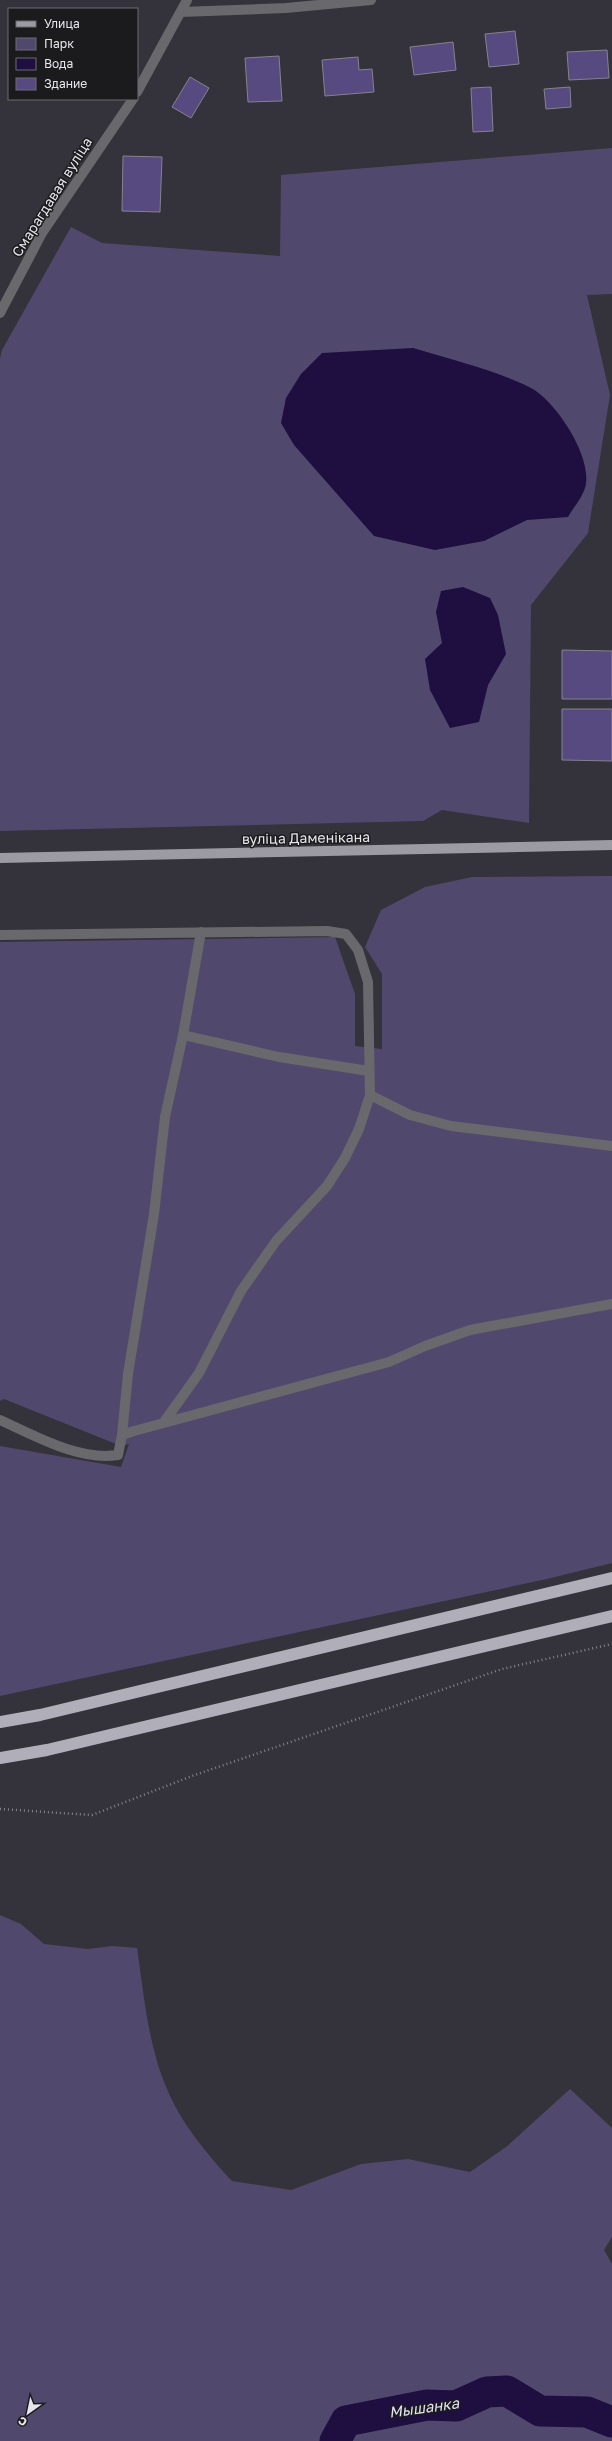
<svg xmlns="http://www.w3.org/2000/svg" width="612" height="2441" font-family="'Golos Text',sans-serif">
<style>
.green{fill:#50496d}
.water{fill:#1f0e40}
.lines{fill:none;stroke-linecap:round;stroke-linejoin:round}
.river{stroke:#1f0e40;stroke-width:31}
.building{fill:#564a81;stroke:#85838d}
.path{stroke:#85838a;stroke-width:2.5;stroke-dasharray:1 3;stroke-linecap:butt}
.minor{stroke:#69686c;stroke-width:10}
.major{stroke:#9c9ba3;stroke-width:10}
.highway{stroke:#b0afb9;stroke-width:12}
.labels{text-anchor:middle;stroke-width:3;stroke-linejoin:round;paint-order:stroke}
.street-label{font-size:14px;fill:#e7e6eb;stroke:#1b1b1e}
.water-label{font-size:15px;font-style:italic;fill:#e3e1f2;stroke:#1b1b1e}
</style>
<rect width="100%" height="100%" fill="#34323a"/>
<!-- green -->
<path class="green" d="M612,148V294L587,295L610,395L588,533L531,605L529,823L442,810L423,821L0,831V358L2,350L71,227L102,243L280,256L281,175Z
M612,876V1563L547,1579L0,1696V1446L121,1467L129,1444L121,1446L4,1399L0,1401V942L335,937L355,994V1046L382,1049V974L365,947L381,910L425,887L472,877Z
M0,1915L21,1924L44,1944L88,1949L112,1946L137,1948C144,1995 148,2045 167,2089C181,2123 207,2154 232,2181L291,2190L361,2164L408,2159L470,2172L506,2147L570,2089L612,2128V2237L604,2250L612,2264V2441H0Z"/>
<!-- water -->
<path class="water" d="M413,348C449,359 498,371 531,388C556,401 594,459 585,488C582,498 573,508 568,517L527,520L484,541L435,550L374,536L294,445L281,423L286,398L301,374L322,353Z
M463,587L490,598L498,615L506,654L488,685L479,722L450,728L430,690L425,659L442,643L436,612L441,591Z"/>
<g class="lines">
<!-- river -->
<path class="river" d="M335,2441L346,2421L427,2405L456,2406L487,2392L507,2391L540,2411L587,2412L612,2422"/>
</g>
<!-- building -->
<path class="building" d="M515,31L519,64L489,67L485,34Z
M453,42L456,70L414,75L410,47Z
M607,50L609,78L569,80L567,52Z
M279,56L282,101L248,102L245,58Z
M358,57L359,70L372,69L374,92L325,96L322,60Z
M190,77L209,88L191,118L172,107Z
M491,87L493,131L473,132L471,88Z
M570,87L571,107L546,109L544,89Z
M123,156L162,157L160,212L122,211Z
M562,650L612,651V699H562Z
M562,709H612V761L562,760Z"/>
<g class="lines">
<!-- path -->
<path class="path" d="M0,1809L92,1815L192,1776L502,1669L612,1644"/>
<!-- minor -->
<path class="minor" d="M181,12L286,8L371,0
M137,92L187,0
M0,313L42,233L133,99
M201,932L183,1035L279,1057L369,1071
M0,935L327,931L346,934L358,950L368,982L370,1095L410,1115L451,1126L612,1146
M0,1420C36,1436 78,1461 118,1455L122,1435L134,1431L389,1362L425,1346L470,1330L612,1304
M164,1422L199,1373L241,1291L276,1241L327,1186L345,1158L359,1129L370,1095
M122,1435L128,1374L154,1214L165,1117L183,1035"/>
<!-- major -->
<path class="major" d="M0,858L612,845"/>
<!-- highway -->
<path class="highway" d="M0,1722L40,1715L612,1578
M0,1758L47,1750L612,1616"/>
</g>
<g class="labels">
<!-- street labels -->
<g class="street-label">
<text transform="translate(52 197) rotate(-58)" y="5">Смарагдавая вуліца</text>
<text transform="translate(306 838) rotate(-1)" y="5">вуліца Даменікана</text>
</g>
<!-- water labels -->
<g class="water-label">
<text transform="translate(424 2408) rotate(-8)" y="5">Мышанка</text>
</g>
</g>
<!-- legend -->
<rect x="8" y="8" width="130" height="92" fill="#1b1b1e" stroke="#6d6c70"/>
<rect x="16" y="21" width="20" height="6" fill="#9c9ba3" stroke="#6d6c70"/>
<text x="44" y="28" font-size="12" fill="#e7e6eb">Улица</text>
<rect x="16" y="38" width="20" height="12" fill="#50496d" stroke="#6d6c70"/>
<text x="44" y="48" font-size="12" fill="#e7e6eb">Парк</text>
<rect x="16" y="58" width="20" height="12" fill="#1f0e40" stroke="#6d6c70"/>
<text x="44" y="68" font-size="12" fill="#e7e6eb">Вода</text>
<rect x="16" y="78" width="20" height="12" fill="#564a81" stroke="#6d6c70"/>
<text x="44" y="88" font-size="12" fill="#e7e6eb">Здание</text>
<!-- north arrow -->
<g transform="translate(28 2413) rotate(213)" stroke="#1b1b1e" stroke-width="3" paint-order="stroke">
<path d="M0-3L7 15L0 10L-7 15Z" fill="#e7e6eb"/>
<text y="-6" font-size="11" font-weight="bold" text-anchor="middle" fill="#e7e6eb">С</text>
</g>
</svg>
